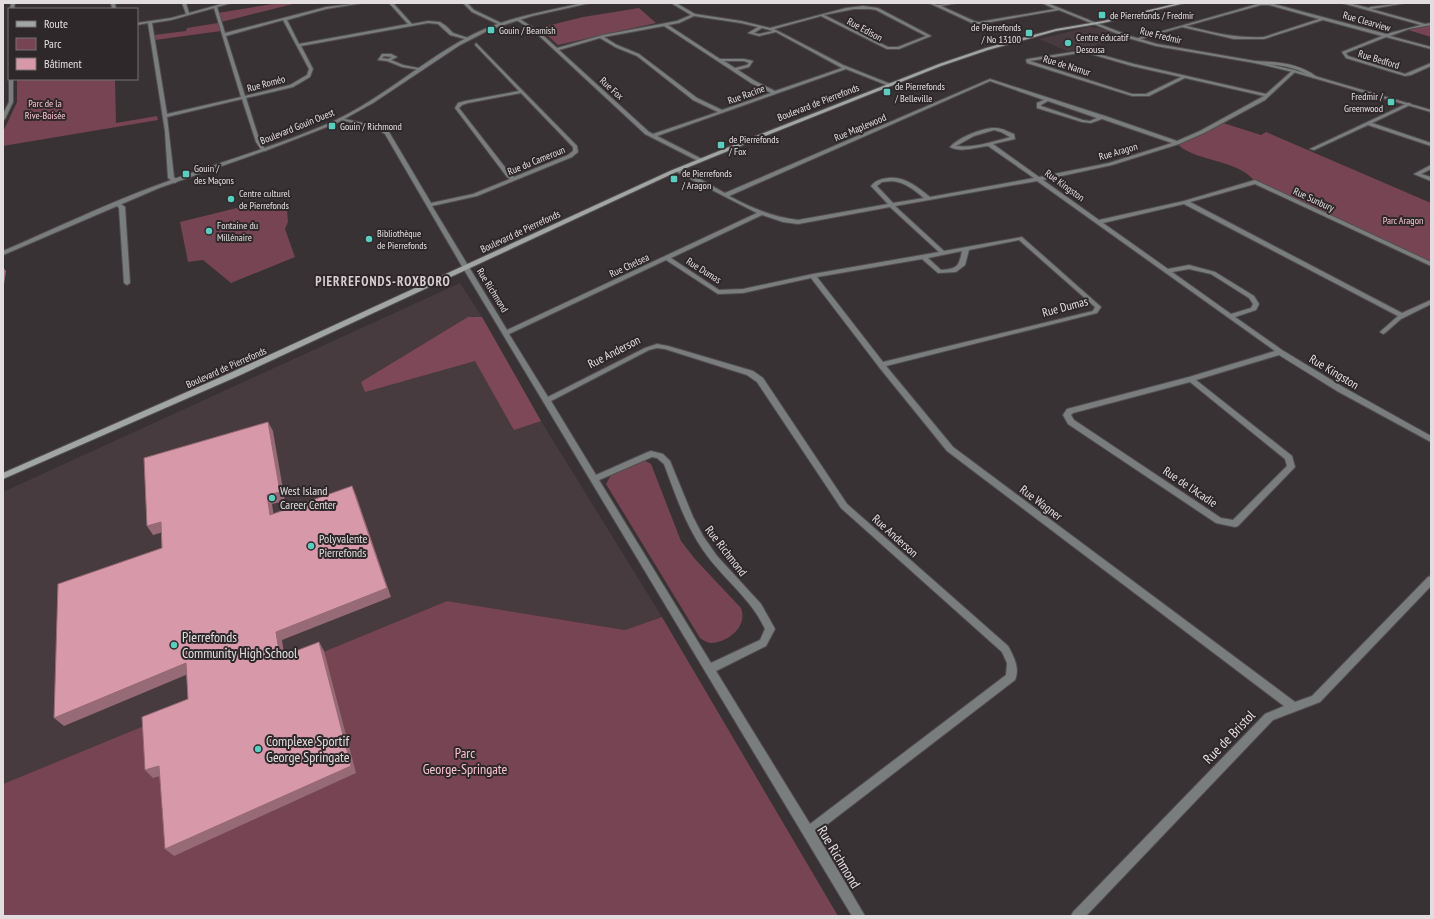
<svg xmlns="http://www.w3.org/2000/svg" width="1434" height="919" font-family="'PT Sans Narrow',sans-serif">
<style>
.built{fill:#483b3f}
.green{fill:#764453}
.forest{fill:#7f4858}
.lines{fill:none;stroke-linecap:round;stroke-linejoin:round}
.minor-casing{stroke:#534e4f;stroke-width:2}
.tertiary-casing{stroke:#534e4f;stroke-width:2}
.secondary-casing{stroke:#534e4f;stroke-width:2}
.minor{fill:#7a7d7d;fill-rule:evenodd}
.tertiary{fill:#7a7d7d;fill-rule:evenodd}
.secondary{fill:#a1a6a5;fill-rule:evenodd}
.shaded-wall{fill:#966a76}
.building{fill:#d798a9;stroke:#966a76}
.poi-dot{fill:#59cebf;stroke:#2e282a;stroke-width:1.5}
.labels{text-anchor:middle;stroke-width:4;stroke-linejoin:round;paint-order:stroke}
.far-poi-label{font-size:10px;fill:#e2dedf;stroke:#2e282a;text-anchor:start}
.far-street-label{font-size:10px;fill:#e2dedf;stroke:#2e282a}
.far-park-label{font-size:10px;fill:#f9c2d1;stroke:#2e282a}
.street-label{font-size:12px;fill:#e2dedf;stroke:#2e282a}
.poi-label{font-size:12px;fill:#e2dedf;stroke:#2e282a;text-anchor:start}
.far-district-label{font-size:13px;font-weight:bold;letter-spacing:1px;fill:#d6ced0;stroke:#2e282a}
.near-poi-label{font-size:14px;fill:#e2dedf;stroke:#2e282a;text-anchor:start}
.near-street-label{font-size:14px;fill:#e2dedf;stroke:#2e282a}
.near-park-label{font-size:14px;fill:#f9c2d1;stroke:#2e282a}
</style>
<rect width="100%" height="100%" fill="#383234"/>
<!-- built -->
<path class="built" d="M1089,27L1100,28L1125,37L1095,45L1101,48L1067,51L1039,39Z
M460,283L482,317L541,421L662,617L625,630L447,601L3,784V492Z"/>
<!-- green -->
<path class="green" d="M279,3H297L221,22L218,13Z
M639,8L656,23L558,45L539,28L583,17Z
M218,23L221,31L155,40L154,35L186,31L187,28Z
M1431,24V37L1405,29Z
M17,79H115L116,123L157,116L158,120L3,146V132L17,102Z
M1220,122L1261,135L1266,132L1431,203V264L1255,182C1240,159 1190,161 1177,143Z
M261,202L287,210L288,222L285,229L295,257L231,283L203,260L188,262L180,222Z
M644,460L651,464L681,541L695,559L741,608C748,626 729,642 711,643C708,643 703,640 700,638L606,484L611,475Z
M447,601L625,630L662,617L838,916H3V784Z"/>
<!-- forest -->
<path class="forest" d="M468,317H482L541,421L514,430L475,361L365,392L361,382Z"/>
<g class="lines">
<defs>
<path id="minor" d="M11,3H15L14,9H10Z
M111,3H115L116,9H112Z
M182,3H186L189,13L225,3H231L217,7L225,33L326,7L362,3L326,9L287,20L299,44L408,24L389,3H393L412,24L428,21L440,22L446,26L453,33L471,39L469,40L450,35L438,24L428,23L301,46L313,69L310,77L293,87L246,98L260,142L266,150V151H262L256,142L242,99L167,117L174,177L178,181L175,183L168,178L165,131L148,23L137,25V23L171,18L186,14ZM214,8L241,97L167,114L152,23L171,20ZM283,20L309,69L307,75L290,85L245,96L226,36Z
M463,3H467L474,10L503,24L500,25L472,12Z
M671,3H676L695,14L741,21L770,28L846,8L863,6L878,8L931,36L899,49H887L821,16L774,29L843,65L893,85L889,86L846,69L657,136L702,159V161L700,162L645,134L535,32L515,19L518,18L537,30L557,48L603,35L677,21L691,15ZM854,9H870L876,10L926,36L898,47H888L824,15ZM694,16L741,23L758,27L748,33L759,36L776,32L842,68L775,91L755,81L738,70L749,67L753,61L744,59H720L668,25L679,23ZM664,26L751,83L771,93L722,110L697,98L639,54L617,45L604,37ZM762,28L773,31L759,34L754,33ZM600,38L615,47L637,56L693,100L718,112L653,134L649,132L559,50ZM724,61H744L749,63L747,65L735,68Z
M929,3L938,5L957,3L941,6L974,21L979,22L1055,9L1042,3H1047L1089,20L1086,21L1059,10L979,24L972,23Z
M1261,3H1270L1386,34L1421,25L1342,3H1348L1369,8L1370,7L1405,3L1371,9L1425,24L1431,23V25L1409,29L1390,36L1431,47V49L1386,37L1346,53L1348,56L1405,74L1431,63V66L1411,75L1405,76L1346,58L1342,52L1382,36L1323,20L1264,39H1234L1182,27L1137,40L1135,39ZM1261,5H1269L1319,19L1264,37C1237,39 1212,32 1186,26Z
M476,43L577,146L578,152L572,157L477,196L432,206L507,330L757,213L675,171V169C686,169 715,188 725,193L990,79L1105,116L1177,141L1200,131L1264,96L1185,78L1149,96H1132L1027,63L1026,60L1028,59L1079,51L1091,52L1134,64L1266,94L1293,70H1295V72L1265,100L1204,133L1179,144L1112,165L1043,180L1099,220L1184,201L1255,180L1431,262V266L1429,265L1255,184L1190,202L1402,313L1431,300V304L1401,319L1385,333L1383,334L1380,332L1381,331L1398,316L1184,204L1103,223L1168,269L1189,265L1215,272L1254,296L1259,304L1256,310L1235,317L1282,350L1343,387L1431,436V442L1337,391L1279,355L1196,380L1292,456L1295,467L1238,526L1235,527L1216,523L1068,424L1063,415L1067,409L1189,377L1275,351L1037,181L895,206L944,251L1022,237L1100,306L1101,307L1097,313L886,366L953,447L1295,702L1312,696L1428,577L1431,576V586L1320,702L1273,720L1086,916H1071L1073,912L1265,714L1284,706L947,451L879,367L811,278L743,293L718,294L666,260L509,334L548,397L645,348L657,344L668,346L753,371L763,378L847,504L1008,646C1014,657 1020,668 1015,680L816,833L865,916H852L463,268L385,134L377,129L338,119L340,118L381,127L389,132L431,203L473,194L510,179L507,177L455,108L458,103L465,101L519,91L475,45ZM1079,53L1091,54L1132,66L1181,77L1146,94H1132L1030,61ZM990,81L1044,100L1037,103V108L1082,122L1091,123L1102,119L1172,143L1109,163L1039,177L993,144L1015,139L1014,134C1008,132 1002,128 996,128C983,127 958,138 950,147C960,153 977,147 988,146L1034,178L930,197C917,187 905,176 888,178C881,179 876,180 871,186L888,204L798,220C773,217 751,208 729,196ZM521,93L573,147V151L568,155L514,177L511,175L459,108L462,105L468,103ZM1048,101L1097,118L1090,121L1083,120L1041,106V105ZM994,130L1001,132L1010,137C993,142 974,148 956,146L974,136ZM892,181C905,182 914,190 924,198L893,203L877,186L882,182ZM890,207L939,252L813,274L743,289L719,290L671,258L762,215L783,222L798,224ZM1019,240L1095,307L1093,311L883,362L817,277L922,259L938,273L956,272L965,265L969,250ZM962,251C959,266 958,269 941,270L928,258ZM1189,269L1211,274L1249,298L1253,304L1251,308L1231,314L1172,272ZM657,348L665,349L747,375L757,382L841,508L1002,652L1007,663L1006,675L810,824L716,671L766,646L775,629L761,604L717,556L703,536L693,517L670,461L663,454L651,451L648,452L596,475L551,401L649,350ZM1190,382L1285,459L1287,466L1233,520L1221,518L1074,420L1071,415L1073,413ZM652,457L657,458L664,464C675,493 685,524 703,550C722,578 751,598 765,629L760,640L711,663L599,480Z
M382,54H391L397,57L391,60L403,65L423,69L421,70L402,67L387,61L378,60ZM384,56L392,57L388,59L382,58Z
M1255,61C1277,62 1299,63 1317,77L1314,78C1289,64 1280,66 1254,63Z
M9,79H13V102L5,119L3,120V114L9,102Z
M1408,103H1410V105L1372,123L1431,143V146L1368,125L1314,150L1310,149Z
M1431,165V169L1421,174L1431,177V181L1414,174Z
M118,202L125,207L130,283L127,285L124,283L119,208L115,204Z"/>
<path id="tertiary" d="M583,3H590L532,16L491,29L460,45L373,103L337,123L270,149L159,188L3,255V251C54,229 104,205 155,186C214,164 275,147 332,122C384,98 425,58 476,33C509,17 547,11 583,3Z
M1086,19L1130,36L1157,44L1255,61L1294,70L1431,110V112L1293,72L1255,63L1156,46L1128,38L1086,21Z"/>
<path id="secondary" d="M1179,3H1185L1103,23L1056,31L988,50L941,66L755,140L674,173L236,377L3,479V473L230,373L670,171L751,138L939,64L986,48L1056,29L1103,21Z"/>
</defs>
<!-- minor casing -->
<use href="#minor" class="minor-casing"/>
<!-- tertiary casing -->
<use href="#tertiary" class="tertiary-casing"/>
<!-- secondary casing -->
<use href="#secondary" class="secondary-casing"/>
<!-- minor -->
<use href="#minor" class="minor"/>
<!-- tertiary -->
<use href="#tertiary" class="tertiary"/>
<!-- secondary -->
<use href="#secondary" class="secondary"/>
</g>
<!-- shaded-wall -->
<path class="shaded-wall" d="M3,267L6,271L3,291Z
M268,422L273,431L285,501L272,504L275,524L270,515L267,495Z
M352,486L356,495L391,597L282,640L286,666L280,657L276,632Z
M161,522L167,531L153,535L147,526Z
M319,642L324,651L356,773L174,856L165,849Z
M186,663L193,672L64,726L54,718Z
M159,766L167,774L153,778L145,770Z"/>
<!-- building -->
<path class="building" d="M268,422L280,492L267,495L270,515L352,486L387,588L276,632L280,657L319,642L351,766L165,849L159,766L145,770L142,717L188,699L186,663L54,718L58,584L162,548L161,522L147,526L144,458Z"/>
<!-- markers -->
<g class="poi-dot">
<rect x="1098" y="11" width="8" height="8" rx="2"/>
<rect x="487" y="26" width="8" height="8" rx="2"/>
<rect x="1025" y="29" width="8" height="8" rx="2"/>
<circle cx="1068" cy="43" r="4"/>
<rect x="883" y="88" width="8" height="8" rx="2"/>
<rect x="1387" y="98" width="8" height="8" rx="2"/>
<rect x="328" y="122" width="8" height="8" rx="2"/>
<rect x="717" y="141" width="8" height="8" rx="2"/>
<rect x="182" y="170" width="8" height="8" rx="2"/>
<rect x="670" y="175" width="8" height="8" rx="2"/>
<circle cx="231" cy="199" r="4"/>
<circle cx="209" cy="231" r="4"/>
<circle cx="369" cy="239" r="4"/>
<circle cx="272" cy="498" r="4"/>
<circle cx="311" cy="546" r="4"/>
<circle cx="174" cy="645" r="4"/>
<circle cx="258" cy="749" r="4"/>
</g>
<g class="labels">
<!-- far-poi labels -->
<g class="far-poi-label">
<text x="1110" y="19">de Pierrefonds / Fredmir</text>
<text x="1021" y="31" text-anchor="end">de Pierrefonds<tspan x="1021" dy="12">/ No 13100</tspan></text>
<text x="499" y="34">Gouin / Beamish</text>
<text x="1076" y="41">Centre éducatif<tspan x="1076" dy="12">Desousa</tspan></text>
<text x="895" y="90">de Pierrefonds<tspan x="895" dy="12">/ Belleville</tspan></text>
<text x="1383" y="100" text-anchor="end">Fredmir /<tspan x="1383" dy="12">Greenwood</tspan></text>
<text x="340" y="130">Gouin / Richmond</text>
<text x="729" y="143">de Pierrefonds<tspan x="729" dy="12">/ Fox</tspan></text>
<text x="194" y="172">Gouin /<tspan x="194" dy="12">des Maçons</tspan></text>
<text x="682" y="177">de Pierrefonds<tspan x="682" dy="12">/ Aragon</tspan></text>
<text x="239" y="197">Centre culturel<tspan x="239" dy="12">de Pierrefonds</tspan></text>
<text x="217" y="229">Fontaine du<tspan x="217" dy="12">Millénaire</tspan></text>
<text x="377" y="237">Bibliothèque<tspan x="377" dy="12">de Pierrefonds</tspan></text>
</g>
<!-- far-street labels -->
<g class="far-street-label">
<text transform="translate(1367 21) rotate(16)" y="4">Rue Clearview</text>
<text transform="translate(865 29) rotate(28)" y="4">Rue Edison</text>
<text transform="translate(1161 35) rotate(14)" y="4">Rue Fredmir</text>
<text transform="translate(1379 59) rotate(17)" y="4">Rue Bedford</text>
<text transform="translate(1067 65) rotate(17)" y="4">Rue de Namur</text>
<text transform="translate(266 83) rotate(-15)" y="4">Rue Roméo</text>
<text transform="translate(612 88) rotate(43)" y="4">Rue Fox</text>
<text transform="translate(746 94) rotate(-20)" y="4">Rue Racine</text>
<text transform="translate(818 102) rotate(-21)" y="4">Boulevard de Pierrefonds</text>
<text transform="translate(297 126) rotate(-22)" y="4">Boulevard Gouin Ouest</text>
<text transform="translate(860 127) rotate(-23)" y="4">Rue Maplewood</text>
<text transform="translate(1118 151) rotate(-16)" y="4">Rue Aragon</text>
<text transform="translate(536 160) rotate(-22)" y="4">Rue du Cameroun</text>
<text transform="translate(1065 185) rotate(36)" y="4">Rue Kingston</text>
<text transform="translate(1314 199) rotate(25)" y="4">Rue Sunbury</text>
<text transform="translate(520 231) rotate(-25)" y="4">Boulevard de Pierrefonds</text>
<text transform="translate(629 265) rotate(-25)" y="4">Rue Chelsea</text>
<text transform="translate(704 270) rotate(32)" y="4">Rue Dumas</text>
<text transform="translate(493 290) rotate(58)" y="4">Rue Richmond</text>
<text transform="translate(226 367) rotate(-24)" y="4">Boulevard de Pierrefonds</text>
</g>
<!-- far-park labels -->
<g class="far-park-label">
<text x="45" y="107">Parc de la<tspan x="45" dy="12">Rive-Boisée</tspan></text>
<text x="1403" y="224">Parc Aragon</text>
</g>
<!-- street labels -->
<g class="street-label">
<text transform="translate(1065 307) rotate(-15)" y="4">Rue Dumas</text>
<text transform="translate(614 352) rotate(-27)" y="4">Rue Anderson</text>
<text transform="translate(1334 372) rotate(31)" y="4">Rue Kingston</text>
<text transform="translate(1190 487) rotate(34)" y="4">Rue de l'Acadie</text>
<text transform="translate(1041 503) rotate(37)" y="4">Rue Wagner</text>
<text transform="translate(895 536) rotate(42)" y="4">Rue Anderson</text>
<text transform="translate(726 551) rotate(52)" y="4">Rue Richmond</text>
</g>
<!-- poi labels -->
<g class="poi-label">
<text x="280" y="495">West Island<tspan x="280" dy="14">Career Center</tspan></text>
<text x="319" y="543">Polyvalente<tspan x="319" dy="14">Pierrefonds</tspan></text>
</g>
<!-- far-district labels -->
<g class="far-district-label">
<text x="383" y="286">PIERREFONDS-ROXBORO</text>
</g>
<!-- near-poi labels -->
<g class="near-poi-label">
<text x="182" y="642">Pierrefonds<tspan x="182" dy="16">Community High School</tspan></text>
<text x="266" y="746">Complexe Sportif<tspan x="266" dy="16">George Springate</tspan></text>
</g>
<!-- near-street labels -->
<g class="near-street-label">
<text transform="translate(1229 737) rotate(-46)" y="5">Rue de Bristol</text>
<text transform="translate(839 857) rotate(59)" y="5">Rue Richmond</text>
</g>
<!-- near-park labels -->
<g class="near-park-label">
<text x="465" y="758">Parc<tspan x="465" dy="16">George-Springate</tspan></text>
</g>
</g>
<!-- border -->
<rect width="1434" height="919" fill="none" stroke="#e2dedf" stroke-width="8"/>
<!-- legend -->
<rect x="8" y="8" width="130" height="72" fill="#2e282a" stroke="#767172"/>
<rect x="16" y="21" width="20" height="6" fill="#a1a6a5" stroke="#767172"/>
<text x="44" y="28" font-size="12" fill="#e2dedf">Route</text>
<rect x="16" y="38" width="20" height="12" fill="#764453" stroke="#767172"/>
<text x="44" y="48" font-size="12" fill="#e2dedf">Parc</text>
<rect x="16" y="58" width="20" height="12" fill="#d798a9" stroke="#767172"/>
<text x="44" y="68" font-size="12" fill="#e2dedf">Bâtiment</text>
</svg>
